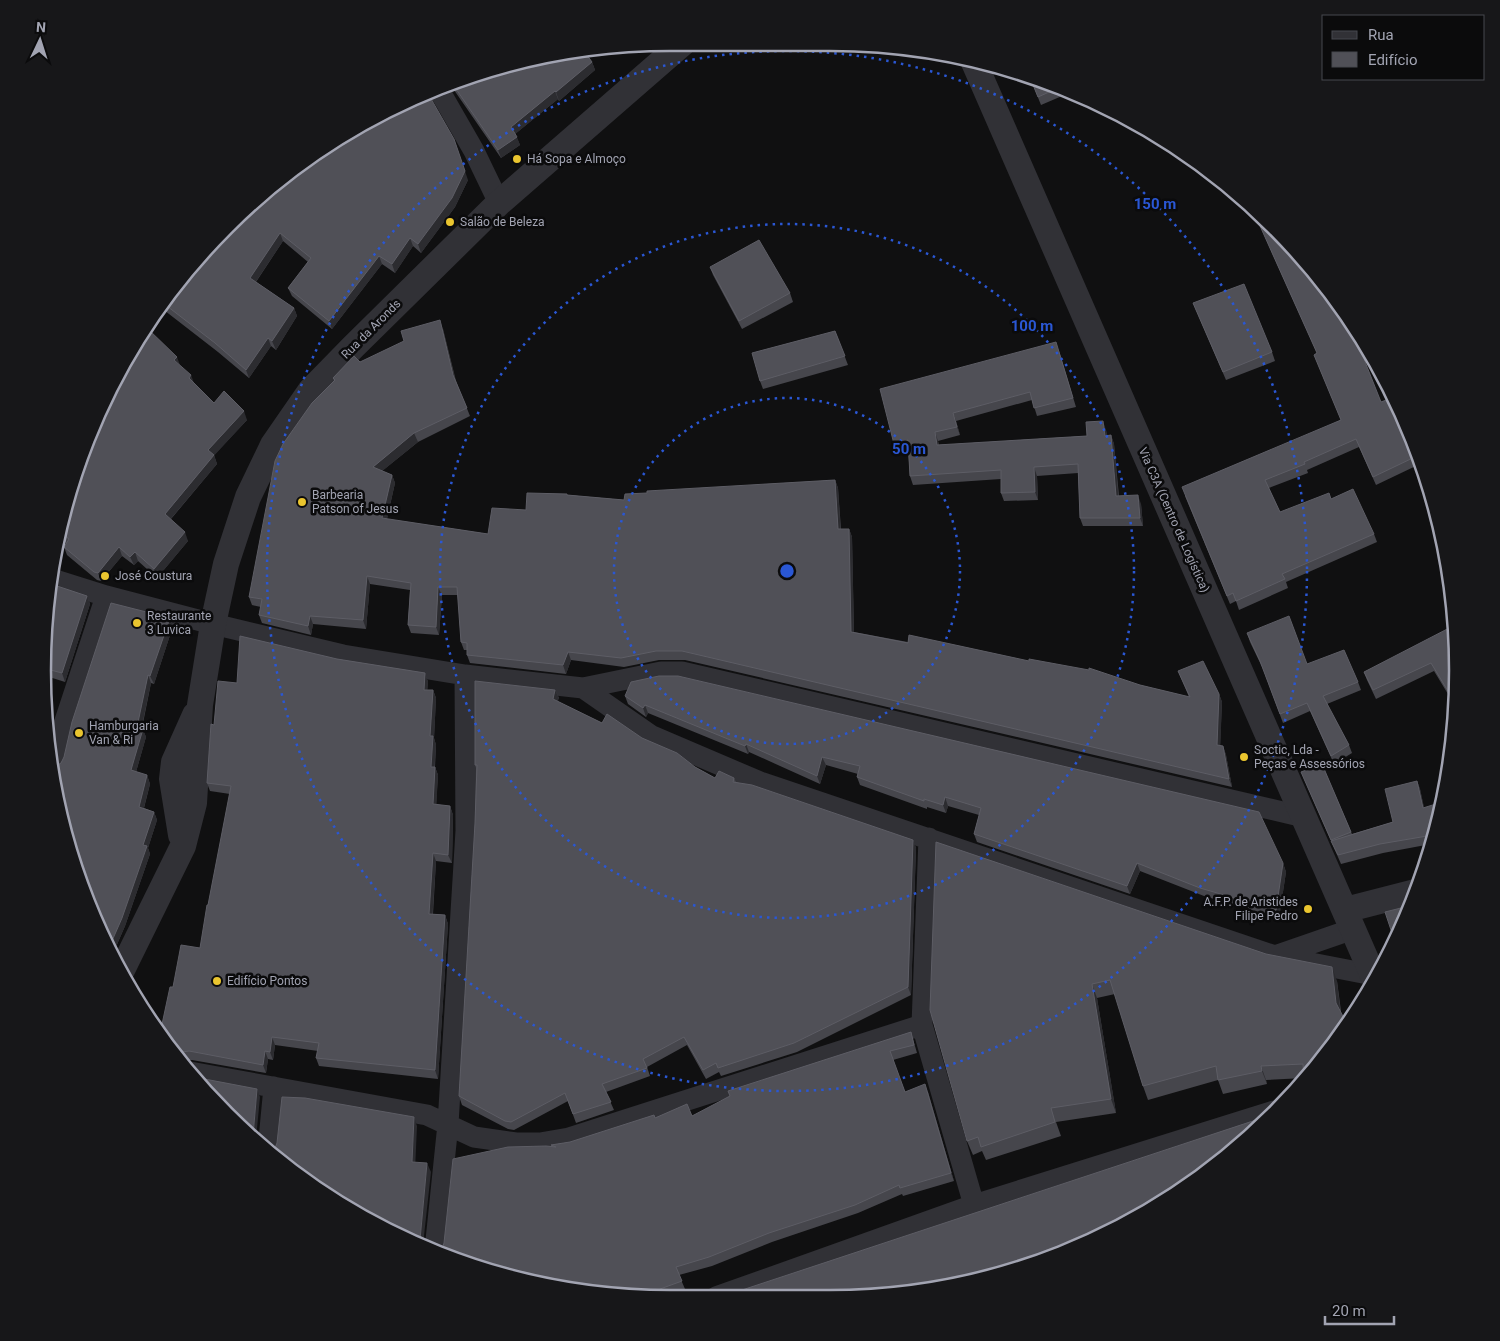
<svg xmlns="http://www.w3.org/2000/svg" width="1500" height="1341" font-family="Roboto,sans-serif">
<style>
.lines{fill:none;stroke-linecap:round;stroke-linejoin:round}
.minor{stroke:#313136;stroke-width:21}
.tertiary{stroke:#313136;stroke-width:26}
.wall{fill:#46464c}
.shaded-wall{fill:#2c2c30}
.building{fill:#505057;stroke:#5d5d65}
.ring{fill:none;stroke:#2a57d4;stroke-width:2.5;stroke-dasharray:2.5 5}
.poi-dot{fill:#eac52f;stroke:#0b0b0c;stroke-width:2}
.labels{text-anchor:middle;stroke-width:5;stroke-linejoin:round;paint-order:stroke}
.poi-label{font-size:12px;fill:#a2a4b2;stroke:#0b0b0c;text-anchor:start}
.street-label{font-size:12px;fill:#a2a4b2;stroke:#0b0b0c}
.rim{fill:none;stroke:#a2a4b2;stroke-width:2.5}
.centre{fill:#2a57d4;stroke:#0b0b0c;stroke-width:2.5}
.ring-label{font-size:15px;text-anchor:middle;font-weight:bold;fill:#2a57d4;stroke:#0b0b0c;stroke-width:5;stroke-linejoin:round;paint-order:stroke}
</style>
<rect width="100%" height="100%" fill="#101011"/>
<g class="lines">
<!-- minor -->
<path class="minor" d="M439,92L443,97L474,151L499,203
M52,579L106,596L213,624L343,655L465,675L583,688L661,672H682L1304,817
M583,688L652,736L760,782L1275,956L1373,975
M55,763L63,727L106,596
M1275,956L1353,929
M922,1025L974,1205
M190,1072L427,1115L474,1137L516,1143H540L569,1138L922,1025L929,838
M268,1150L274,1087
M435,1250L448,1124L466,831L465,675
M716,1297L974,1205L1274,1111"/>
<!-- tertiary -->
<path class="tertiary" d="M973,60L1375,980
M181,835L172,779L174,762L195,715
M1345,910L1415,892
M122,970L183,846L194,803L200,705L213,624L226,564L248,497L273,445L311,390L353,347L499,203L683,43"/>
</g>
<!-- wall -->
<path class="wall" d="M596,50L588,57L592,62L595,70L559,101L558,99L515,134L520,145L501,158L454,90L453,87L548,55Z
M1029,75L1032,76L1069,93L1041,105Z
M288,172L468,180L455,207L421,253L413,246L395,273L382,264L332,329L292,296L288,288L308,262L283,241L256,282L294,308L297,316L276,350L271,346L249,378L218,352L160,307L172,288Z
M1251,206L1328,288L1381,402L1394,397L1420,464L1376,485L1359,447L1307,470L1308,473L1269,488L1280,512L1331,499L1374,534L1377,542L1286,582L1288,588L1239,610L1236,601L1230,604L1185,496L1341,420L1314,355L1317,353Z
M710,267L790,293L793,302L742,329L713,275Z
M1193,303L1272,352L1275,361L1226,380Z
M443,329L456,381L470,416L418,442L382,471L392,475L395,483L387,519L488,534L526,510L568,495L624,500L647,493L835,480L838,488L841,529H849L852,537L854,632L1140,685L1189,697L1178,671L1219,694L1222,702L1220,746H1223L1226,755L1232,787L685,660H659L624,667L571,660L566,674L470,663L467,655V650H464L461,642L458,595H442L439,635L411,633L408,625L410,590L370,584L366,629L313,624L311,635L262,623L259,615L261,607L252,605L249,597L334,381L333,378L360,362Z
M835,331L848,365L763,389L760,381Z
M1059,351L1076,407L1037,416L1032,400L956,421L960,435L938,441L939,445L1087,436L1106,430L1107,436L1111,435L1114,444L1119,496L1141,504L1143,526H1083L1080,518L1078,473L1037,476L1038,500L1004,501L1001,493V479L913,485L910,476L908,449L897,452L894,444Z
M180,366L194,383L214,403L247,420L214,455L217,464L171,519L188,541L157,578L138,561L134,565L122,556L101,581L97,580L67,555L64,547L66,543L59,536L107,393Z
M51,584L87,596L90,604L65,682L43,675L42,671Z
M170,618L173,626L154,684L151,683L142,728L146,737L136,772L147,775L150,784L144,808L154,812L157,820L148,848L150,854L125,926L112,956L107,949L61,763L64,757Z
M1456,630L1454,704L1434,671L1376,699L1367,680L1364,672Z
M1247,633L1307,664L1358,682L1361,690L1327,704L1349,745L1352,753L1334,764L1310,711L1283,723L1263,669L1250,642Z
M337,659L425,673L428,682L427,690H433L436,698L434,738L436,745L435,767L438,775L436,805L450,806L453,815L452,863L436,861L433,914L445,915L448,924L438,1079L319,1066L316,1058L318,1051L275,1045L273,1060L268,1059L266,1073L192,1060H185L183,1062L173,987L200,948L230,794L210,791L207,783L214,725L237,683Z
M555,690L559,698L557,701L602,723L642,738L715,778H734L736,782L913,840L916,848L911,995L797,1052L721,1076L719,1072L706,1079L687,1045L647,1067L650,1076L606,1092L614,1110L576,1123L568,1101L514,1130L508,1129L462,1105L459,1096L475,823L476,768L475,765Z
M625,696L1283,863L1286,872L1279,918L1204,896L1140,871L1130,894L977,842L974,834L979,815L948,806L946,813L927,807V809L860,785L857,777L858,774L826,765L820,784L749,752L748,754L648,713L646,717L628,704Z
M1322,764L1352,834L1393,822L1417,781L1420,789L1424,808L1440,805L1431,844L1383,853L1341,864L1301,772Z
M936,842L1337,981L1341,1011L1304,1078L1266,1080L1267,1084L1223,1094L1218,1080L1148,1100L1143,1086L1115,994L1097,998L1116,1113L1056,1122L1061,1136L986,1160L982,1151L973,1155L967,1141Z
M911,1032L917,1053L893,1060L905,1092H928L954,1181L903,1196L902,1194L858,1213L772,1242L712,1266L679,1275L685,1289L663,1297L551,1145L570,1142L655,1118L692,1116Z"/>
<!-- shaded-wall -->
<path class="shaded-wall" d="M596,50L586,59L584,51Z
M592,62L595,70L559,101L556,92Z
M555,91L558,99L514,135L511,127Z
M517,137L520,145L501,158L498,150Z
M454,139L468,180L455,207L421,253L418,244Z
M280,233L283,241L253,286L250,278Z
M410,238L413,246L395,273L392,264Z
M379,256L382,264L332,329L329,321Z
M294,308L297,316L276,350L272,341Z
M440,320L443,329L456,383L453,375Z
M268,338L271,346L249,378L246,370Z
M177,357L180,365L174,360Z
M191,375L194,383L189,378Z
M244,411L247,420L211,459L208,450Z
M953,413L956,421L960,435L957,427Z
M1103,421L1106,430L1108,444L1105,436Z
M935,432L938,441L940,454L937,445Z
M414,433L418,442L376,476L373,467Z
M1111,435L1114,444L1119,504L1116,496Z
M214,455L217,464L168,522L165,514Z
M1034,467L1037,476L1038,500L1035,492Z
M392,475L395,483L385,527L382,518Z
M835,480L838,488L841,537L838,529Z
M1138,495L1141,504L1143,526L1140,518Z
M849,529L852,537L854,640L851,632Z
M185,532L188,541L157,578L154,569Z
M119,547L122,556L101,581L98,573Z
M135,552L138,561L134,565L130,557Z
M367,576L370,584L366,629L363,620Z
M438,587L442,595L439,635L436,627Z
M87,596L90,604L65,682L62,673Z
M310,616L313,624L311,635L308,626Z
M170,618L173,626L154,684L150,676Z
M568,652L571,660L566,674L563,665Z
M425,673L428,682L427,698L424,690Z
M148,675L151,683L140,735L137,727Z
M433,690L436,698L434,738L436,745L434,775L431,767L430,736Z
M555,690L559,698L556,707L553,699Z
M1219,694L1222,702L1220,754L1217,745Z
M645,705L648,713L646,717L643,708Z
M143,729L146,737L134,779L131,770Z
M746,744L749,752L748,754L745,746Z
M1223,746L1226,755L1232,787L1229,779Z
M822,757L826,765L820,784L817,776Z
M435,767L438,775L436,813L433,804Z
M147,775L150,784L142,815L139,807Z
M1417,781L1420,789L1426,816L1423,808Z
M945,797L948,806L946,813L943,805Z
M450,806L453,815L452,863L448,855Z
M154,812L157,820L148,848L150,854L125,926L112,956L108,950Z
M913,840L916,848L911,995L908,987Z
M433,853L436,861L432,922L429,914Z
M1137,863L1140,871L1130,894L1127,886Z
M1283,863L1286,872L1279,918L1276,910Z
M445,915L448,924L438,1079L435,1070Z
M1332,967L1337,981L1341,1017L1336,1003Z
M1092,984L1097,998L1116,1113L1111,1099Z
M272,1037L275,1045L273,1060L270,1052Z
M265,1051L268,1059L266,1073L263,1065Z
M182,1052L185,1060L183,1062L178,1055Z
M1261,1066L1266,1080L1267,1084L1262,1071Z
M925,1084L928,1092L954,1181L951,1173Z
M257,1089L260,1097L256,1139L253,1136Z
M414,1117L417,1126L415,1171L412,1162Z
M427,1163L431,1172L423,1245L420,1244V1240Z"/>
<!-- building -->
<path class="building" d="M584,51L592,62L556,92L555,91L511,127L517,137L498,150L454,86L548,55Z
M1029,75L1032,76L1058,88L1038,97Z
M426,96L428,98L430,97L454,139L465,171L452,198L418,244L410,238L392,264L379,256L329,321L288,288L311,258L280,233L250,278L294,308L272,341L268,338L246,370L215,343L163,303L172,288L288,172L393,107Z
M1252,208L1328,288L1350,324L1381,402L1394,397L1417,456L1373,477L1356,439L1304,462L1305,464L1265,480L1280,512L1329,493L1331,499L1353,489L1374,534L1282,574L1285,579L1236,601L1233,593L1227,596L1182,487L1341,420L1314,355L1317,353Z
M759,240L790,293L739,321L710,267Z
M1244,284L1272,352L1223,372L1193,303Z
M440,320L453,375L467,408L414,433L373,467L392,475L382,518L488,534L492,508L526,510L527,493L567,494V495L624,500L625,494L647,493V491L835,480L838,529H849L851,632L908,643L909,635L1029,661V659L1089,670V668L1140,685L1190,697L1178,671L1203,661L1219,694L1217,745L1223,746L1229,779L682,651H656L621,658L568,652L563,665L467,655V643L461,642L457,587H438L436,627L408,625L411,583L367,576L363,620L310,616L308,626L259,615L262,599L249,597L275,461L283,444L312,403L335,380L333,378L354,356L360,362L404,341L401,331Z
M147,328L177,357L174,360L191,375L189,378L214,403L224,391L244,411L208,450L214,455L165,514L185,532L154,569L135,552L130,557L119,547L98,573L94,572L64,547L69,539L60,532L107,393Z
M835,331L845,356L760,381L752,353Z
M1056,342L1073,398L1034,408L1030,392L953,413L957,427L935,432L937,445L1087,436L1086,422L1103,421L1105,436L1111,435L1116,496L1138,495L1140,518H1080L1078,464L1034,467L1035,492L1001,493V470L910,476L908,440L894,444L880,389Z
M51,584L87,596L62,673L43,668Z
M111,603L170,618L150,676L148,675L137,727L143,729L131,770L147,775L139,807L154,812L143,845L147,846L122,918L108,950L64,833L55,767L61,763L64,757L72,722Z
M1289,616L1307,664L1344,650L1358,682L1323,696L1349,745L1331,756L1307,703L1280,714L1260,661L1247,633Z
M1455,625L1456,630L1454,701L1431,663L1373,690L1364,672Z
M240,636L337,659L425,673L424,690H433L430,736H433L431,767H435L433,804L450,806L448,855L433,853L429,914L445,915L435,1070L316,1058L319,1043L272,1037L270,1052L265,1051L263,1065L189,1051L182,1052L178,1055L161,1029L170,987H173L181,945L200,948L207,905H208L231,786L207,783L211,724L214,725L218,681L237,683Z
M659,676H678L1259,812L1283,863L1276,910L1200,888L1137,863L1127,886L974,834L981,808L945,797L943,805L924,799V801L857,777L860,766L822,757L817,776L746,744L745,746L645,705L643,708L625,696L631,682Z
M475,681L555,690L553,699L602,723L607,714L642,738L677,753L695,767L715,778L719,771L734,778L733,782L752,785L913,840L908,987L794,1043L718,1068L716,1063L703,1070L684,1037L643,1059L647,1068L602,1084L611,1102L573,1114L565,1093L511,1122L505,1121L459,1096L475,823L477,765H475Z
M1322,764L1351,832L1331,840L1301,772Z
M1417,781L1423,808L1439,803L1440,805L1433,835L1380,844L1338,855L1331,841L1393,822L1385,789Z
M936,842L1266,954L1332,967L1336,1003L1346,1022L1304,1081L1303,1064L1261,1066L1262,1071L1218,1080L1216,1066L1143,1086L1110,980L1092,984L1111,1099L1051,1108L1055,1122L981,1147L978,1137L967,1141L930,1010Z
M1409,906L1394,939L1385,912Z
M911,1032L914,1045L890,1051L905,1092L925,1084L951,1173L900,1188L899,1185L855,1205L769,1233L709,1257L676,1267L682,1281L660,1289L663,1297H629L508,1277L439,1251L442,1249L444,1243L453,1159L508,1147L546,1146L556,1147L551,1145L570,1142L654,1115L655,1118L687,1104L692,1116L730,1096L728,1091Z
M194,1077L257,1089L253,1136L198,1084Z
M282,1097L305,1098L414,1117L412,1162L427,1163L420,1240V1244L393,1234L288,1169L271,1152L275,1148L277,1143Z
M1268,1116L1212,1169L1107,1234L992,1277L870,1297H724V1296Z"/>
<!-- distance rings -->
<g class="ring">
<circle cx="787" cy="571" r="173"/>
<circle cx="787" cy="571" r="347"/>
<circle cx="787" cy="571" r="520"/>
</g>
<!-- markers -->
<g class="poi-dot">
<circle cx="517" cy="159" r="5"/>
<circle cx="450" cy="222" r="5"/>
<circle cx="302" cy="502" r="5"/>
<circle cx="105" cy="576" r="5"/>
<circle cx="137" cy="623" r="5"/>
<circle cx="79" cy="733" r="5"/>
<circle cx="1244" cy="757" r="5"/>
<circle cx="1308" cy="909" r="5"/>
<circle cx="217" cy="981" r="5"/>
</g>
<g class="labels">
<!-- poi labels -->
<g class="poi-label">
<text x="527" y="163">Há Sopa e Almoço</text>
<text x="460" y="226">Salão de Beleza</text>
<text x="312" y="499">Barbearia<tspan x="312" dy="14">Patson of Jesus</tspan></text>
<text x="115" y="580">José Coustura</text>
<text x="147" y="620">Restaurante<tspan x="147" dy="14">3 Luvica</tspan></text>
<text x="89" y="730">Hamburgaria<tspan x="89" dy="14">Van &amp; Ri</tspan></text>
<text x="1254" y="754">Soctic, Lda -<tspan x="1254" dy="14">Peças e Assessórios</tspan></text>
<text x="1298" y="906" text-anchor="end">A.F.P. de Aristides<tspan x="1298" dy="14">Filipe Pedro</tspan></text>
<text x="227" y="985">Edifício Pontos</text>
</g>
<!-- street labels -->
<g class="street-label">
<text transform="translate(371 329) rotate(-45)" y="4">Rua da Aronds</text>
<text transform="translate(1174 520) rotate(66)" y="4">Via C3A (Centro de Logística)</text>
</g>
</g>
<!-- crop -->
<path d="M0 0H1500V1341H0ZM670 51H830A619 619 0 0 1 1449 670V671A619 619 0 0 1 830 1290H670A619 619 0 0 1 51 671V670A619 619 0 0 1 670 51Z" fill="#171719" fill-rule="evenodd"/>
<path class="rim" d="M670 51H830A619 619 0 0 1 1449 670V671A619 619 0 0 1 830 1290H670A619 619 0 0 1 51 671V670A619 619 0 0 1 670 51Z"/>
<circle cx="787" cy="571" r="8" class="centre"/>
<g class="ring-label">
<text x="1155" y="209">150 m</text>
<text x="1032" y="331">100 m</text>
<text x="909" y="454">50 m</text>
</g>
<!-- legend -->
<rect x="1322" y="15" width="162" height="65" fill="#0b0b0c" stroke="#47484e"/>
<rect x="1332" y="31" width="25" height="8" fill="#313136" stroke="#47484e"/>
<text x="1368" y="40" font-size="15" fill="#a2a4b2">Rua</text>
<rect x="1332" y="52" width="25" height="15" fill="#505057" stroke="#47484e"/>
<text x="1368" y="65" font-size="15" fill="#a2a4b2">Edifício</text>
<!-- north arrow -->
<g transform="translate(40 40) rotate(4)" stroke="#0b0b0c" stroke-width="4" paint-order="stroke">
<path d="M0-4L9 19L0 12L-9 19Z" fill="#a2a4b2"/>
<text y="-8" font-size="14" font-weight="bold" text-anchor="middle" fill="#a2a4b2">N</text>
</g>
<!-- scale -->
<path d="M1325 1316v8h69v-8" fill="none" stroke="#a2a4b2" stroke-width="2.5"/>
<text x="1332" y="1316" font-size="15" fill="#a2a4b2" stroke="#0b0b0c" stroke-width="4" paint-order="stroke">20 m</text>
</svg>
